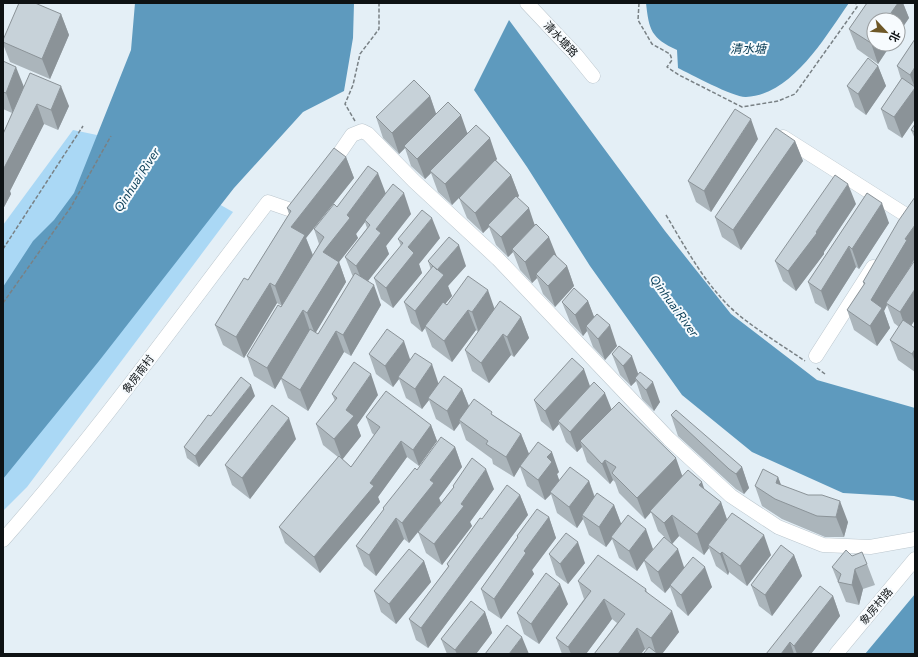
<svg xmlns="http://www.w3.org/2000/svg" width="918" height="657" font-family="Commissioner,'Noto Sans SC',sans-serif">
<style>
.green{fill:#aad8f5}
.water{fill:#5e9abe}
.lines{fill:none;stroke-linecap:round;stroke-linejoin:round}
.minor-casing{stroke:#bcc7ce;stroke-width:15}
.path{stroke:#798185;stroke-width:1.5;stroke-dasharray:4 2;stroke-linecap:butt}
.minor{stroke:#fff;stroke-width:14}
.wall{fill:#abb5bb;fill-rule:evenodd}
.shaded-wall{fill:#8b9398}
.building{fill:#c7d2d9;stroke:#8b9398}
.labels{text-anchor:middle;stroke-width:4;stroke-linejoin:round;paint-order:stroke}
.street-label{font-size:11px;fill:#0e1214;stroke:#f7fbfe}
.water-label{font-size:12px;font-style:italic;fill:#083c55;stroke:#f7fbfe}
</style>
<rect width="100%" height="100%" fill="#e4eff6"/>
<!-- green -->
<path class="green" d="M73,130L97,135L233,212L27,487L3,511V225Z"/>
<!-- water -->
<path class="water" d="M135,3H354L353,38L344,91L303,112L234,188L99,361L3,479V287L33,241L54,220L74,193L131,50Z
M646,3H849C825,37 792,95 746,97C735,98 690,74 678,68L677,50C651,38 649,30 646,3Z
M509,20L665,231L731,314L817,380L915,408V501L894,496L843,493L752,452L682,395L590,266L527,167L474,90Z
M915,594V654H865Z"/>
<g class="lines">
<defs>
<path id="minor" d="M527,3L576,55L593,76
M783,137L906,215
M330,167L352,135L362,131L368,134L414,181L498,259L669,439L731,496L778,527L823,545L870,547L915,539
M816,356L873,267
M3,540C97,433 181,316 268,202L294,211L304,204
M836,654L915,559"/>
</defs>
<!-- minor casing -->
<use href="#minor" class="minor-casing"/>
<!-- path -->
<path class="path" d="M639,3L638,20L652,44L670,54L672,60L667,67L679,75L742,107L778,101L795,94L857,7L856,3
M355,121L345,104L353,85L360,54L379,29V3
M666,215C687,250 708,290 740,316C760,332 783,346 805,361
M3,249L83,126
M3,303L71,207L111,136
M817,368L825,374"/>
<!-- minor -->
<use href="#minor" class="minor"/>
</g>
<!-- wall -->
<path class="wall" d="M867,3H903L909,18L878,64L857,49L849,29Z
M61,14L69,35L50,79L10,62L3,44V40Z
M915,39V119L902,138L888,129L881,109L901,79L897,66Z
M3,61L24,87L69,106L58,130L44,124L10,191L11,194L3,209V134L12,113L3,109Z
M878,66L886,86L866,115L855,107L847,86Z
M430,96L436,113L468,133L497,159L496,160L511,175L519,196L517,197L535,225L556,256L567,266L574,286L555,307L543,294L537,278L532,283L520,270L513,252L508,257L496,245L489,227L483,233L467,218L459,198L475,181L452,205L438,192L431,173L425,179L411,166L405,148L399,154L383,138L376,117Z
M915,124V139L911,130Z
M758,139L711,212L696,202L688,181Z
M795,141L803,161L741,250L722,237L715,217Z
M346,157L354,178L306,238L313,255L319,244L314,229L337,207L386,194L411,214L386,246L389,254L368,281L381,305L351,356L344,352L308,411L288,398L281,379L275,389L254,376L247,356L282,306L277,303L244,358L223,345L215,325L248,280L289,214L287,208ZM365,222L367,228L345,257L353,277L318,334L315,333L346,282L339,262L358,238L356,234Z
M867,193L889,223L859,269L856,267L828,311L815,303L808,282Z
M915,197V256L914,258V260L909,269L911,326L915,328V372L898,360L890,340L899,327L894,323L887,305L884,311L890,328L877,346L854,330L847,310L864,285L863,282Z
M856,204L824,252V254L796,291L783,281L775,261Z
M440,238L419,264L422,273L393,308L381,299L374,278L401,246L398,239Z
M428,261L466,266L448,286L452,296L445,303L447,305L495,309L521,317L529,338L514,357L511,355L489,383L472,371L465,350L478,332L476,330L452,362L432,347L425,328L422,332L411,323L404,302L431,270Z
M588,301L594,317L617,346L605,360L593,347L587,331L583,336L570,322L562,302Z
M369,354L410,359L438,383L462,389L469,406L493,415L521,434L529,454L559,472L557,474L559,481H589L595,497L614,505L621,524L653,549L684,568L712,587L688,616L677,606L670,587L665,593L651,581L644,561L637,571L619,558L612,539L606,547L589,535L583,519L577,528L557,513L551,494L545,500L527,486L520,467L514,477L493,464L492,459L466,440L460,423L454,431L436,419L429,400L422,409L406,398L399,379L393,387L376,374Z
M612,354L638,374L660,402L654,411L642,399L636,381L631,386L620,375Z
M590,386L611,409L682,475L704,489L721,502L727,519L771,555L747,586L729,572L728,575L716,566L709,548L704,555L679,536L672,544L658,531L651,512L645,519L619,493L615,482L613,480L610,484L587,462L582,447L577,452L566,442L559,424L553,431L541,421L534,400Z
M332,394L378,395L357,425L361,436L342,459L351,467L374,435L372,433L366,417L431,425L437,441L419,466L407,457L378,497L380,502L320,573L285,543L279,527L338,457L323,445L316,424L335,401Z
M255,396L199,467L187,458L184,447Z
M671,415L742,467L749,488L744,494L736,489L678,436Z
M296,439L250,499L232,485L225,465Z
M455,447L462,467L439,498L441,503L453,488V486L494,489L470,522L472,526L442,565L426,553L418,532L429,519L409,543L404,539L376,576L364,566L356,546L384,510L383,508L417,470Z
M778,477L781,485L848,522L844,537H825L782,519L762,506L755,486Z
M520,495L528,515L428,648L416,640L409,619L448,567L447,564L482,519Z
M549,517L556,538L532,570L534,574L501,619L488,610L481,589L517,538V536Z
M549,554L585,563L568,584L556,575Z
M794,555L802,576L772,616L759,606L751,585Z
M852,556L867,564L875,585L863,589L859,605L846,602L832,567Z
M424,561L431,582L396,624L381,612L374,591Z
M578,581L646,589L647,592L679,632L662,654L646,650L645,649L641,654H594L617,623L612,619L586,654H562L556,638L584,599Z
M833,596L840,616L811,654H766Z
M568,604L539,644L524,634L517,613Z
M485,612L492,633L476,654H447L441,639Z"/>
<!-- shaded-wall -->
<path class="shaded-wall" d="M898,3H903L909,18L898,34V20H886Z
M61,14L69,35L50,79L42,59Z
M874,38V44H891L878,64L871,43Z
M878,66L886,86L866,115L858,94Z
M16,67L24,87L13,113L6,93Z
M915,67V119L902,138L894,117L915,88L910,75Z
M61,86L69,106L58,130L51,110Z
M430,96L437,117L404,146L405,148L399,154L392,133Z
M37,104L44,124L10,191L11,194L3,209V170Z
M461,115L468,135L430,171L431,173L425,179L417,159Z
M751,119L758,139L711,212L704,191Z
M490,138L497,159L452,205L445,184Z
M795,141L803,161L741,250L733,230Z
M346,157L354,178L306,238L313,256L282,306L275,286L291,227Z
M378,173L386,194L365,220V222L356,234L358,238L339,262L346,282L315,334L307,313L323,252L347,215Z
M511,175L519,196L490,226L488,225L489,227L483,233L475,213Z
M848,184L856,204L824,252V254L796,291L788,271L816,232Z
M404,193L411,214L386,246L389,254L364,286L356,266L376,229Z
M882,203L889,223L859,269L852,249Z
M529,208L536,229L512,249L513,252L508,257L501,237Z
M432,218L440,238L419,264L422,273L393,308L386,288L408,247Z
M915,225V256L914,258V260L888,304L886,303L887,305L884,311L890,328L877,346L870,326L871,300L905,239Z
M549,237L557,257L536,274L537,278L532,283L525,262Z
M459,245L466,266L448,286L452,296L426,327L425,326V328L422,332L415,311L437,270Z
M849,246L856,267L828,311L821,291Z
M567,266L574,286L555,307L548,286Z
M270,283L277,303L244,358L236,337Z
M374,285L381,305L351,356L343,335Z
M915,289V320L907,332L900,312Z
M488,290L495,310L479,333L472,312Z
M588,301L596,322L586,326L587,331L583,336L575,315Z
M303,310L310,331L275,389L267,368Z
M468,310L476,330L452,362L444,341Z
M521,317L529,338L514,357L507,337Z
M610,325L617,346L605,360L598,339Z
M336,331L344,352L308,411L300,390Z
M503,334L511,355L489,383L481,363Z
M404,341L411,362L398,377L399,379L393,387L385,366Z
M915,349V362L912,354Z
M632,356L639,376L635,378L636,381L631,386L623,366Z
M432,364L439,385L428,398L429,400L422,409L415,389Z
M584,369L591,389L558,421L559,424L553,431L545,411Z
M371,374L378,395L357,425L361,436L342,460L334,439L346,410Z
M653,382L660,402L654,411L646,390Z
M251,385L255,396L199,467L195,456Z
M462,389L470,409L459,420L460,423L454,431L447,411Z
M605,393L613,413L580,441L582,447L577,452L570,432Z
M289,418L296,439L250,499L242,478Z
M431,425L437,441L419,466L413,450Z
M521,434L529,454L520,466V467L514,477L506,457Z
M401,441L407,457L378,497L380,502L320,573L314,557L370,483Z
M455,447L462,467L439,498L441,503L409,543L402,523L430,480Z
M552,452L559,472L557,474L560,482L550,492L551,494L545,500L538,480L547,457Z
M676,458L683,478L650,511L651,512L645,519L637,498Z
M605,460L613,480L610,484L602,464Z
M742,467L749,488L744,494L736,474Z
M486,469L494,489L470,522L472,526L442,565L434,544L461,504Z
M778,477L786,498L776,483Z
M589,481L596,502L582,515L583,519L577,528L569,507Z
M702,482L709,503L699,485Z
M520,495L528,515L428,648L421,628Z
M840,501L848,522L844,537L836,517Z
M721,502L728,523L708,545L709,548L704,555L697,534Z
M614,505L622,526L611,537L612,539L606,547L599,527Z
M672,515L679,536L672,544L664,523Z
M549,517L556,538L532,570L534,574L501,619L494,599L524,551Z
M396,518L404,539L376,576L369,555Z
M646,529L653,549L644,560V561L637,571L629,551Z
M764,535L771,555L747,586L740,566Z
M578,542L585,563L568,584L560,564Z
M678,549L685,570L670,585V587L665,593L658,572Z
M722,552L729,572L728,575L720,554Z
M794,555L802,576L772,616L765,595Z
M424,561L431,582L396,624L389,604Z
M705,567L712,587L688,616L681,595Z
M855,569L863,589L859,605L852,585Z
M560,584L568,604L539,644L531,624Z
M833,596L840,616L811,654H797L794,646Z
M604,599L612,619L586,654H571L568,647Z
M672,611L679,632L662,654H656L651,638Z
M485,612L492,633L476,654H457L455,650Z
M637,628L645,649L641,654H618Z
M522,637L529,654H509Z
M790,642L794,654H781Z"/>
<!-- building -->
<path class="building" d="M19,3H35L61,14L42,59L3,42V40Z
M867,3H898L886,20H874V38L871,43L849,29Z
M915,39V67L910,75L897,66Z
M868,58L878,66L858,94L847,86Z
M3,61L16,67L6,93L3,92Z
M30,73L61,86L51,110L37,104L3,170V134Z
M902,78L915,87V88L894,117L881,109Z
M414,80L430,96L392,133L376,117Z
M448,102L461,115L417,159L404,146Z
M735,109L751,119L704,191L688,181Z
M915,124V132L911,130Z
M476,125L490,138L445,184L430,171Z
M776,128L795,141L733,230L715,217Z
M334,148L346,157L291,227L305,235L275,286L270,283L236,337L215,325L244,278L248,280L291,211L287,208Z
M495,160L511,175L475,213L459,198Z
M368,166L378,173L347,215L350,218L323,252L339,262L307,313L303,310L267,368L247,356L278,305L281,307L324,237L314,229L334,204L337,207Z
M835,175L848,184L816,232L817,233L788,271L775,261Z
M393,184L404,193L376,229L381,233L356,266L345,257L370,225L365,220Z
M867,193L882,203L852,249L849,246L821,291L808,282Z
M516,196L529,208L501,237L488,225Z
M915,197V225L905,239L907,240L871,300L882,308L870,326L847,310L865,283L863,282L899,220Z
M422,210L432,218L408,247L414,253L386,288L374,278L403,243L398,239Z
M536,224L549,237L525,262L512,249Z
M449,237L459,245L437,270L428,261Z
M554,254L567,266L548,286L536,274Z
M915,260V289L900,312L886,303Z
M433,266L444,275L415,311L404,302Z
M355,273L374,285L343,335L336,331L300,390L281,378L310,329L318,334Z
M468,276L488,290L472,312L468,310L444,341L425,326L443,302L447,305Z
M574,288L588,301L575,315L562,302Z
M500,301L521,317L507,337L503,334L481,363L465,350Z
M597,314L610,325L598,339L586,326Z
M903,320L915,328V349L912,354L890,340Z
M387,329L404,341L385,366L369,354Z
M619,346L632,356L623,366L612,354Z
M415,353L432,364L415,389L398,377Z
M572,358L584,369L545,411L534,400Z
M354,362L371,374L346,410L354,416L334,439L316,424L337,398L332,394Z
M640,372L653,382L646,390L635,378Z
M444,376L462,389L447,411L428,398Z
M241,377L251,385L195,456L184,447L208,415L211,416Z
M594,382L605,393L570,432L558,421Z
M386,391L431,425L413,450L401,441L370,483L374,486L314,557L279,527L339,456L351,467L380,427L366,417Z
M474,399L492,412L491,414L521,434L506,457L486,444L488,441L459,420Z
M619,402L676,458L637,498L612,473L616,467L605,460L602,464L580,441Z
M272,405L289,418L242,478L225,465Z
M676,410L742,467L736,474L729,469L671,415Z
M441,437L455,447L430,480L434,483L402,523L396,518L369,555L356,546L384,509L383,508L415,468L417,470Z
M538,442L552,452L547,457L552,462L538,480L520,466Z
M472,458L486,469L461,504L464,506L434,544L418,532L454,487L453,486Z
M570,467L589,481L569,507L550,492Z
M763,469L778,477L776,483L808,495H822L840,501L836,517L817,516L775,499L755,486Z
M688,470L702,482L699,485L721,502L697,534L672,515L664,523L650,511Z
M507,485L520,495L421,628L409,619L449,566L447,564L480,518L482,519Z
M597,493L614,505L599,527L582,515Z
M537,509L549,517L524,551L526,553L494,599L481,589L518,537L517,536Z
M732,513L764,535L740,566L722,552L720,554L708,545Z
M628,515L646,529L629,551L611,537Z
M566,533L578,542L560,564L549,554Z
M664,537L678,549L658,572L644,560Z
M781,545L794,555L765,595L751,585Z
M409,549L424,561L389,604L374,591Z
M846,550L852,556L862,552L867,564L855,569L852,585L838,582L841,574L832,567Z
M598,555L646,589L645,591L672,611L651,638L637,628L618,654H594L625,614L604,599L568,647L556,638L591,591L578,581Z
M693,557L705,567L681,595L670,585Z
M546,573L560,584L531,624L517,613Z
M820,586L833,596L794,646L790,642L781,654H766Z
M471,601L485,612L455,650L441,639Z
M507,625L522,637L509,654H485Z
M649,647L658,654H643Z"/>
<g class="labels">
<!-- street labels -->
<g class="street-label">
<text transform="translate(561 39) rotate(47)" y="4">清水塘路</text>
<text transform="translate(138 374) rotate(-53)" y="4">象房南村</text>
<text transform="translate(876 606) rotate(-50)" y="4">象房村路</text>
</g>
<!-- water labels -->
<g class="water-label">
<text x="748" y="53">清水塘</text>
<text transform="translate(137 180) rotate(-57)" y="4">Qinhuai River</text>
<text transform="translate(674 306) rotate(54)" y="4">Qinhuai River</text>
</g>
</g>
<!-- border -->
<rect width="918" height="657" fill="none" stroke="#0e1214" stroke-width="8"/>
<!-- north arrow -->
<g transform="translate(886 32) rotate(116)"><circle r="19" fill="#f7fbfe" stroke="#9a9ea0"/>
<path d="M0-3L7 15L0 10L-7 15Z" fill="#6e5828"/>
<text y="-6" font-size="11" font-weight="bold" text-anchor="middle" fill="#0e1214">北</text>
</g>
</svg>
